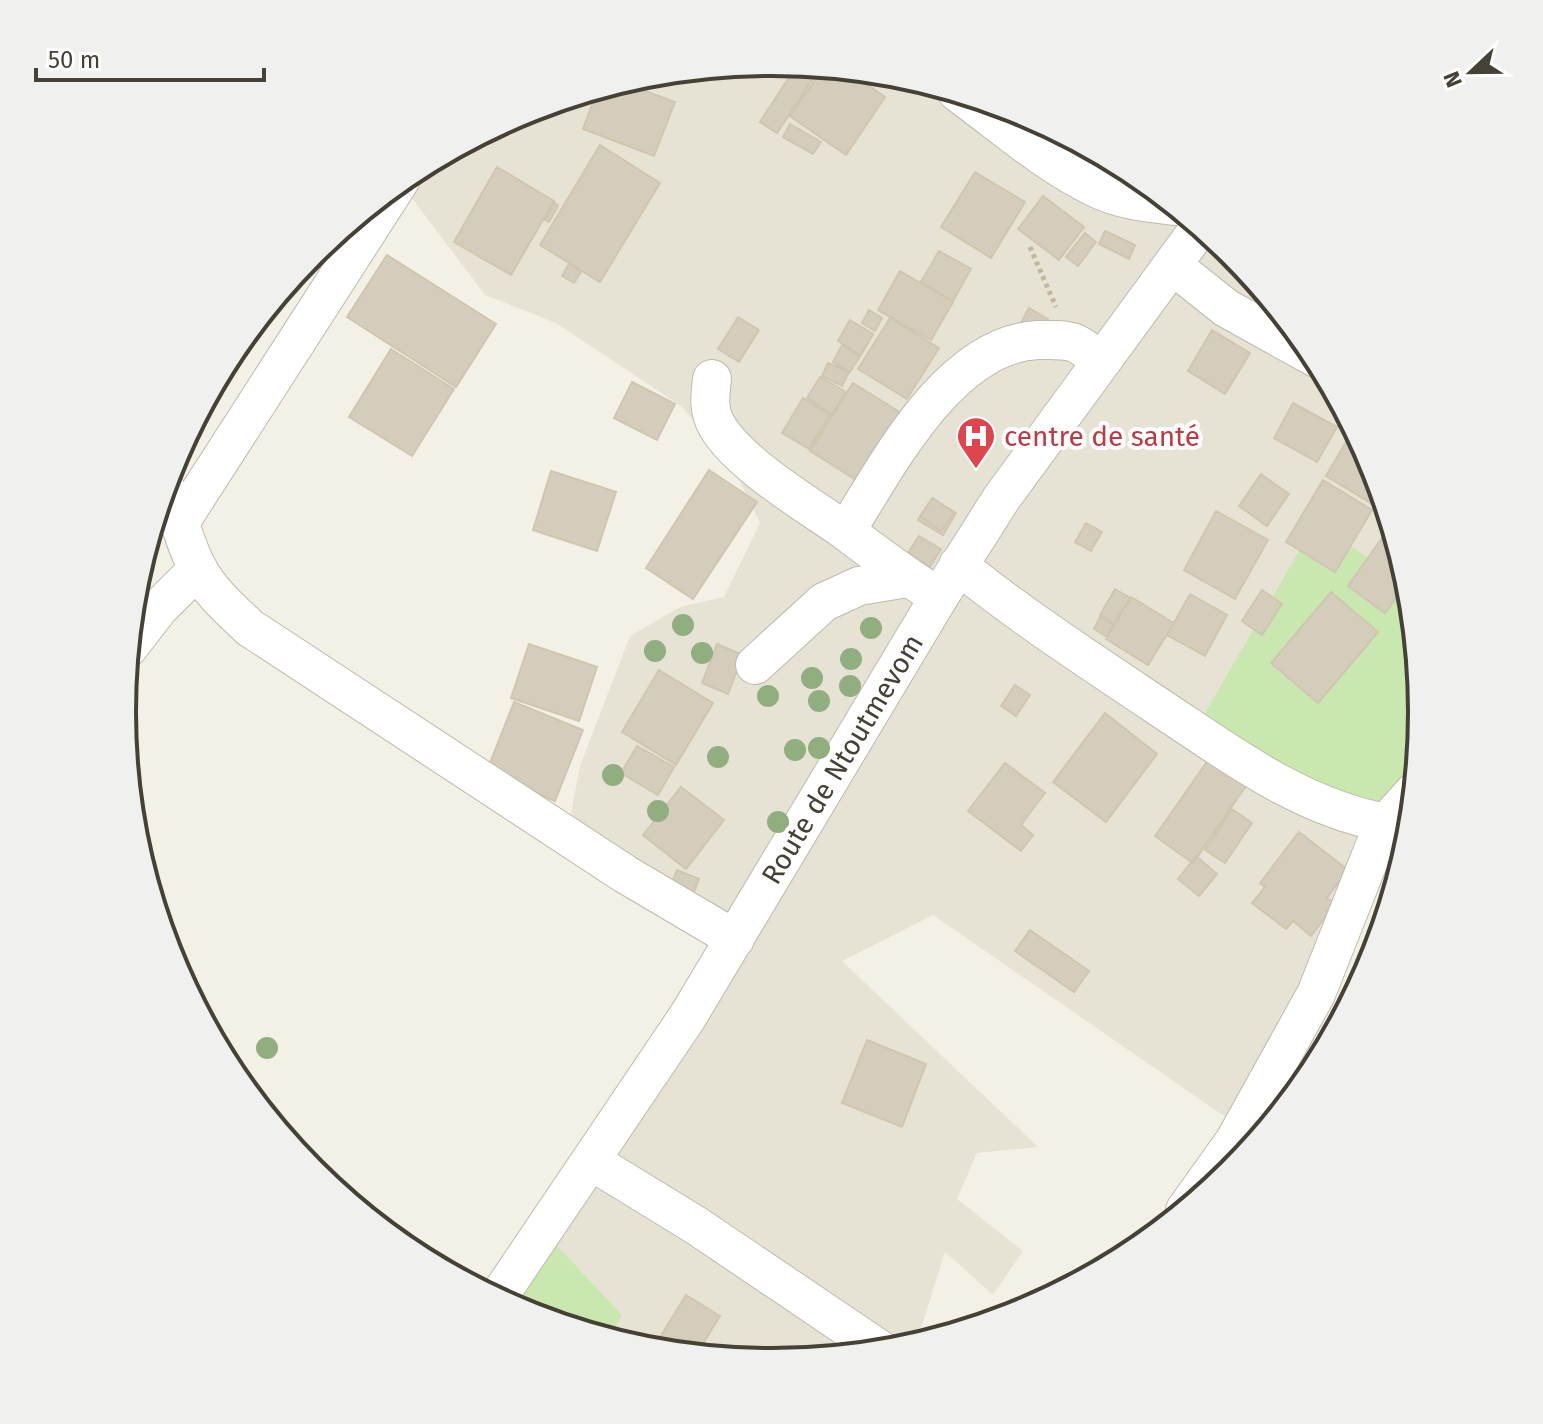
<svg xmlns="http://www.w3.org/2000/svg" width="1543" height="1424" font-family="'Fira Sans',sans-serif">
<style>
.residential{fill:#e7e3d4}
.green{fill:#c8e8af}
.building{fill:#d5cdbc;stroke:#d0c6af;stroke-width:2}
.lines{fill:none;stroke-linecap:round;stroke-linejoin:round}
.minor-casing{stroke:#bfb9a9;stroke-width:40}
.path{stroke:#c1b79a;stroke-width:5;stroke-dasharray:4 4;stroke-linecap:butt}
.minor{stroke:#fff;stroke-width:38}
.tree{fill:#90ae7e}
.labels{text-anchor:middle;stroke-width:8;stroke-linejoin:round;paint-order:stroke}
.health-label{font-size:28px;fill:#be3a42;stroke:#fff;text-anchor:start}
.street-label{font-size:28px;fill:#464135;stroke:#fff}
.rim{fill:none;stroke:#464135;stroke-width:4}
</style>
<rect width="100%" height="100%" fill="#f3f1e6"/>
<!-- residential -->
<path class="residential" d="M772,62L899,75L933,85L1004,134L1027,115L1133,172L1231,253L1312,351L1372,464L1408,582L1314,524L1363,814L1362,919L1234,1123L933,915L842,961L1038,1147L977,1153L957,1199L1023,1251L993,1295L945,1252L916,1344L898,1350L771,1362L644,1349L522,1312L488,1294L714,937L624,879L571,814L580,766L630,636L680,607L724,597L760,523L733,467L681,406L556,323L485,295L399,181L411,171L523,111L645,74Z"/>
<!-- green -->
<path class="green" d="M1315,524L1408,582L1409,586L1421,712L1413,798L1363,814L1192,735Z
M534,1221L622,1315L608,1338L522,1312L488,1294Z"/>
<!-- building -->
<path class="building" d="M797,65L811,66L818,71L777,133L760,122Z
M824,67L844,69L885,97L846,155L790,116Z
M645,74L640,87L624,81Z
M621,82L675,102L654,156L583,129L598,89Z
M790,124L821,142L813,154L783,137Z
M600,145L660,183L600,282L540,245Z
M497,167L554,201L511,275L454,242Z
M975,172L1025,202L991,258L941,227Z
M1043,196L1084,227L1059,260L1018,229Z
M555,203L558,206L549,222L545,220Z
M1105,231L1135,245L1129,259L1099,244Z
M1085,233L1096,242L1078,266L1066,257Z
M939,251L971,269L953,301L921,282Z
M387,255L496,324L456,387L347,317Z
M569,264L581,272L574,283L562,276Z
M900,271L953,302L931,340L878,310Z
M1029,308L1048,319L1037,338L1019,327Z
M869,310L882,318L875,331L862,323Z
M738,317L759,330L739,362L718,349Z
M890,318L939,348L907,399L858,369Z
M850,320L873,334L861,355L838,341Z
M1212,330L1250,353L1225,394L1188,371Z
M842,345L860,356L850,372L833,362Z
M391,349L454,389L412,456L349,417Z
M828,363L849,372L842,386L822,376Z
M820,377L846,392L832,414L807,398Z
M632,382L675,404L657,440L614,418Z
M853,383L901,413L858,481L810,451Z
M803,398L830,415L809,449L782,433Z
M1293,403L1337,427L1317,462L1274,438Z
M1353,430L1372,464L1387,513L1326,476Z
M709,470L757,502L693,599L646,568Z
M551,471L616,492L597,551L533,530Z
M1261,474L1289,494L1267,526L1239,506Z
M1323,480L1372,510L1335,572L1286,542Z
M932,498L956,513L943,535L918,520Z
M933,498L954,513L941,531L920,516Z
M1216,511L1268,540L1235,599L1184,570Z
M1086,523L1102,532L1091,551L1075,542Z
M1387,531L1394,536L1408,581L1385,613L1348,586Z
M919,536L941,549L930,567L908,553Z
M1115,589L1130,598L1114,624L1100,615Z
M1262,590L1282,604L1262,635L1242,621Z
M1331,592L1378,632L1318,703L1271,663Z
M1190,594L1227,615L1205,656L1167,635Z
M1131,597L1174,623L1148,665L1106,639Z
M1100,617L1113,625L1107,637L1094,629Z
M529,644L597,667L579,721L511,698Z
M717,644L743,655L728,694L702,683Z
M659,670L713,703L676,765L622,732Z
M1015,685L1030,695L1016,716L1001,706Z
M514,702L583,730L555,801L486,773Z
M1105,713L1157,754L1106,822L1053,782Z
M637,746L674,767L658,795L621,773Z
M1209,759L1246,786L1193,863L1155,836Z
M1005,763L1045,793L1021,825L1033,835L1021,851L968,811Z
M681,787L724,820L686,869L643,835Z
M1232,809L1252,823L1225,863L1205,850Z
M1299,832L1348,870L1327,898L1335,904L1311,936L1293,921L1286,929L1252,903L1265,887L1260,883Z
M1196,856L1217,874L1199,896L1178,879Z
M677,870L699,879L692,897L670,888Z
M1030,930L1089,971L1074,992L1015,951Z
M867,1040L926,1064L902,1127L842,1103Z
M686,1295L720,1316L696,1355L659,1351L654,1347Z"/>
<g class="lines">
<defs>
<path id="minor" d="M957,92C1002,125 1046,164 1096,188C1120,200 1149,203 1175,206
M1172,265L1226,308L1316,358
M712,379C710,396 708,411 717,426C739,464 807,504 844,530C875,553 905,576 939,597
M164,486C179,512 183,541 197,567C209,591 231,610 250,628L625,874L735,939
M181,521L401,179
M846,531C888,465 949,344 1038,340C1050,340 1064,339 1075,343C1083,346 1092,355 1100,361
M958,565C1020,615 1087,659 1153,703C1226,751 1298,807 1386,823
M128,648L159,608L198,569
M755,665L824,602L859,586L907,578
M591,1161L697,1226L882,1351
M1185,1210L1235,1140L1316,994L1379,835L1386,823L1414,792
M497,1299L688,1016L939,597L1001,499L1200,227"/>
</defs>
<!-- minor casing -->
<use href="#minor" class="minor-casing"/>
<!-- path -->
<path class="path" d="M1030,247L1056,307"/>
<!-- minor -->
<use href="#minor" class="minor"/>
</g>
<!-- trees -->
<g class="tree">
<circle cx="683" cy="625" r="11"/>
<circle cx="871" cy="628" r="11"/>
<circle cx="655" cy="651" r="11"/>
<circle cx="702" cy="653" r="11"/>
<circle cx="851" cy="659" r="11"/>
<circle cx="812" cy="678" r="11"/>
<circle cx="850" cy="686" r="11"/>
<circle cx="768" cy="696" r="11"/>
<circle cx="819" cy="701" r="11"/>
<circle cx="819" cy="748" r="11"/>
<circle cx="795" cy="750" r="11"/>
<circle cx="718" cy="757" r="11"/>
<circle cx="613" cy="775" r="11"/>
<circle cx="658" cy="811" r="11"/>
<circle cx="778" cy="822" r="11"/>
<circle cx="267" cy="1048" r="11"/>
</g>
<!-- icons -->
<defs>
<symbol id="hospital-pin" viewBox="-11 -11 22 30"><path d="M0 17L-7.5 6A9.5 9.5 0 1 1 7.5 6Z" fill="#e0444e" stroke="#fff"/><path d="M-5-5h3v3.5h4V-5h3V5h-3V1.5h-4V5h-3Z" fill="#fff"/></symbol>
</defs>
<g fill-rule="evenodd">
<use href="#hospital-pin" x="954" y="414" width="44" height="60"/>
</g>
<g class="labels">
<!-- health labels -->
<g class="health-label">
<text x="1004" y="446">centre de santé</text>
</g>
<!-- street labels -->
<g class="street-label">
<text transform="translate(842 759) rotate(-59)" y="10">Route de Ntoutmevom</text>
</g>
</g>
<!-- crop -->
<path d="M0 0H1543V1424H0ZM136 712a636 636 0 1 1 1272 0a636 636 0 1 1-1272 0Z" fill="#f0f0ef" fill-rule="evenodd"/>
<path class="rim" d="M136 712a636 636 0 1 1 1272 0a636 636 0 1 1-1272 0Z"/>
<!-- north arrow -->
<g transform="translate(1471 72) rotate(248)" stroke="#ffffff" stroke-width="6" paint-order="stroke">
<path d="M0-6L14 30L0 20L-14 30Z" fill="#464135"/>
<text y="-12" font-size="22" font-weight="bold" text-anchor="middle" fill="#464135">N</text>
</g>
<!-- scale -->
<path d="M36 68v12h228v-12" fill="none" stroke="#464135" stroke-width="4"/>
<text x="48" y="68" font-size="24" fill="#464135" stroke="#ffffff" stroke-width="6" paint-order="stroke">50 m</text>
</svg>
